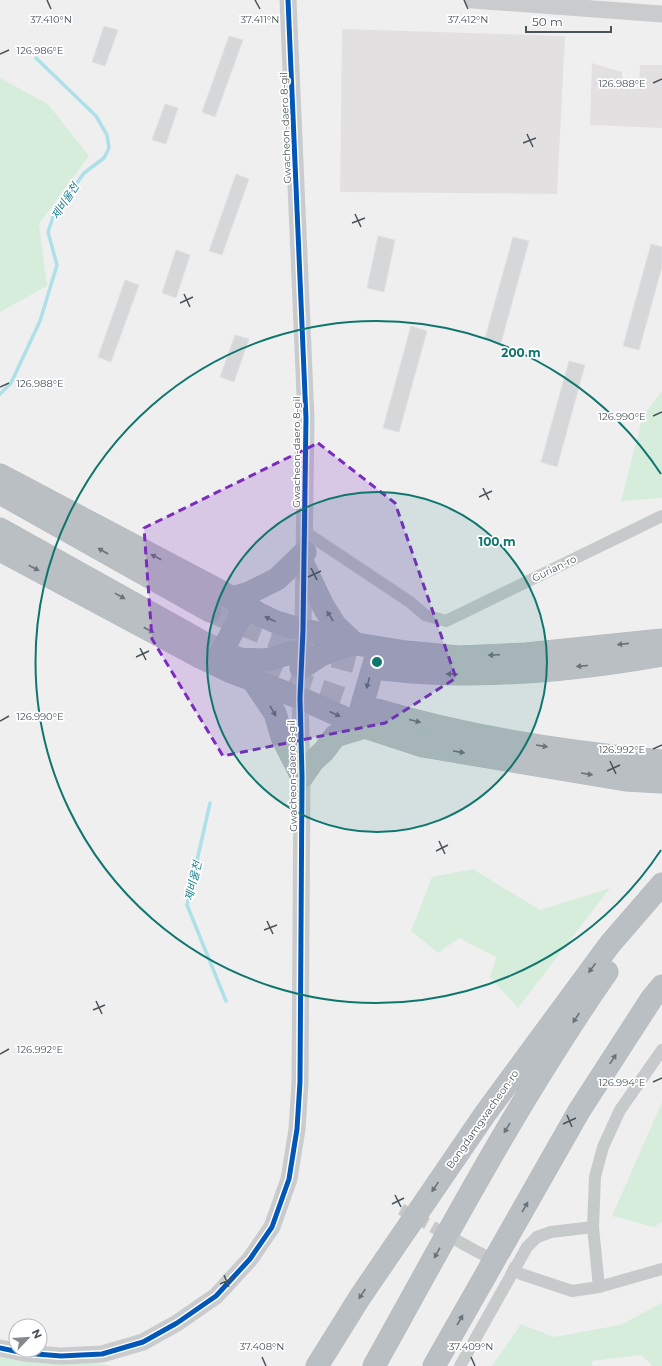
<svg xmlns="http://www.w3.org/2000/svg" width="662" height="1366" font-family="Montserrat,'Noto Sans KR',sans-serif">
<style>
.education{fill:#e2e0e1}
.green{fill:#d6eddc}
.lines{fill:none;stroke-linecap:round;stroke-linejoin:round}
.stream{stroke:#ade0e8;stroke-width:3.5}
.building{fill:#d6d7d8;stroke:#e1e1e2}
.street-tunnel{stroke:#c6c8ca;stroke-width:12;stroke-dasharray:12 6;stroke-linecap:butt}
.highway-tunnel{stroke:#c6c8ca;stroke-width:22;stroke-dasharray:22 11;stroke-linecap:butt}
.highway-casing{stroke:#b5babe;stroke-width:23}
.street{stroke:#c7cacb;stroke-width:12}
.secondary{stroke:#c9cbcd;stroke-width:17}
.highway{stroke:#babfc3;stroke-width:22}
.cycleway-casing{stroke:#fff;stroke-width:8}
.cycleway{stroke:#0057b8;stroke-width:5}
.oneway{fill:#6a737a}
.marked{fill:#7b2cbf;fill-opacity:0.2;stroke:#7b2cbf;stroke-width:3;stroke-dasharray:8 5;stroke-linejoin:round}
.ticks{fill:none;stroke:#48535a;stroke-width:1.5}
.ring{fill:none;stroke:#0f766e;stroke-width:2}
.labels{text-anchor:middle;stroke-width:3.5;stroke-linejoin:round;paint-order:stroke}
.street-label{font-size:10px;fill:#48535a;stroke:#fff}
.water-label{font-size:11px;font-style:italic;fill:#168190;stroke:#fff}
.ticks-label{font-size:10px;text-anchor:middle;fill:#48535a;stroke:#fff;stroke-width:3.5;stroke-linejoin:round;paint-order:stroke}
.centre{fill:#0f766e;stroke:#fff;stroke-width:2}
.ring-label{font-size:12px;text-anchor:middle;font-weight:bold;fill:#0f766e;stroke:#fff;stroke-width:3.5;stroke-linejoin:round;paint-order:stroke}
</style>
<rect width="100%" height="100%" fill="#f0efef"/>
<!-- education -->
<path class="education" d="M342,29L565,36L557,194L340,192Z
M592,63L622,72V89H639L640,65H662V128L590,125Z"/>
<!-- green -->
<path class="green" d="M0,78L48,104L89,156L39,224L47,286L0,312Z
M662,391V498L621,501L643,416Z
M473,869L540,910L610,888L518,1008L490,977L496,957L459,938L438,953L411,931L432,877Z
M662,1102V1222L654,1227L612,1216Z
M662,1303V1366H653L641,1355L591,1361L593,1366H492L521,1324L554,1337L620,1325Z
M0,1349L115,1366H0Z"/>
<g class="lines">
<!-- stream -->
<path class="stream" d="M0,394L11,383L40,321L57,265L48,232L53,217L84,173L104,158L109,148L107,135L96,116L36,58
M210,803L187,905L226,1001"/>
</g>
<!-- building -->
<path class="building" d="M104,26L118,30L105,66L92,62Z
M229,36L243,40L215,117L202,112Z
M165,104L178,108L166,144L152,140Z
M236,174L249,179L222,255L209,251Z
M378,236L395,240L384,292L367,288Z
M513,237L529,241L501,343L485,338Z
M651,244L662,247V267L639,350L623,346Z
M176,250L190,255L176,298L162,293Z
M125,280L139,285L111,362L98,357Z
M411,326L427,331L399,432L383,428Z
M235,335L249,339L234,382L220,377Z
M569,361L585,365L557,467L541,462Z"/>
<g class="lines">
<!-- street-tunnel -->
<path class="street-tunnel" d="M401,1209L452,1238
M476,1251L521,1274"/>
<!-- highway-tunnel -->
<path class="highway-tunnel" d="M210,611C267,637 322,655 383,669
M199,640L282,677L377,710"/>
<defs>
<path id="highway" d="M0,475L218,590L261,615L276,622L303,630L324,634L356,644L406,652L459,657L526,654L662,640
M0,493L210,611
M0,529L199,640
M0,550L202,658L229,671L300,698L365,727L423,746L626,780L662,782
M304,566L322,604L335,625L353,642
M232,598L249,593L277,579L305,552
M213,659L266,660L301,650
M218,659L240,617L242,603
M301,668L321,655L353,643
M383,669C473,680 572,671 662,655
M252,679L275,713L282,737L302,777
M377,710C470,738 566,752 662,761
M362,726L360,712L376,657L382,651
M302,777L313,761L324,751L335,736L365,727
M317,1366L360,1297L485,1114L610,944L662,884
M374,1366C448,1233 520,1097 607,972
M434,1366L579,1111L652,998L662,986"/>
</defs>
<!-- highway casing -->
<use href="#highway" class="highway-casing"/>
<!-- street -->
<path class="street" d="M305,532L410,602L425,615L446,621L662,516
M456,1240L476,1251
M521,1274L572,1291L599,1287L662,1269
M599,1287L593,1227L595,1177L603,1147L620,1110L662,1050
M460,1366L527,1247L537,1237L551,1232L593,1227"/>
<!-- secondary -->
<path class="secondary" d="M473,0L662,14
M0,1348L24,1353L61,1356L102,1354L143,1342L177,1323L216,1296L250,1259L272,1227L289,1179L297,1129L300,1082L302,777L300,698L303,630L306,418L288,0"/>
<!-- highway -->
<use href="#highway" class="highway"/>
<defs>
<path id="cycleway" d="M0,1348L24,1353L61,1356L102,1354L143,1342L177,1323L216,1296L250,1259L272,1227L289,1179L297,1129L300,1082L302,777L300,698L303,630L306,418L288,0"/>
</defs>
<!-- cycleway casing -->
<use href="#cycleway" class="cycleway-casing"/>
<!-- cycleway -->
<use href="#cycleway" class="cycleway"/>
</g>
<!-- one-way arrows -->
<defs><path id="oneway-solid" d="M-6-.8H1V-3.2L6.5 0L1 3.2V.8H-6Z"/></defs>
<g class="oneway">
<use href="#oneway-solid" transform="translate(103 551) rotate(-150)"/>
<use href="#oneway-solid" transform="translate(156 557) rotate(-152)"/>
<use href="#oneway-solid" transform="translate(34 568) rotate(28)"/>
<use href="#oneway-solid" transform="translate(120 596) rotate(29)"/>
<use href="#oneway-solid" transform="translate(330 616) rotate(-122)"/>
<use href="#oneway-solid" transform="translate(270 619) rotate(-156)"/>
<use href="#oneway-solid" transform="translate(149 630) rotate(28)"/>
<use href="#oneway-solid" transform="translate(623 644) rotate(174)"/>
<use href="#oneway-solid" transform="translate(494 655) rotate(178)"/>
<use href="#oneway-solid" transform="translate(582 666) rotate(175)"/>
<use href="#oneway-solid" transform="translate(452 674) rotate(-179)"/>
<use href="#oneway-solid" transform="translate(368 683) rotate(106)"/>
<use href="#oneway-solid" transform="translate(273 711) rotate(60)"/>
<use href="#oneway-solid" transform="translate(335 714) rotate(24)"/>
<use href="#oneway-solid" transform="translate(415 721) rotate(14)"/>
<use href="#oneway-solid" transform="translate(542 746) rotate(9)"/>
<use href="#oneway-solid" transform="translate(459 752) rotate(9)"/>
<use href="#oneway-solid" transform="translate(587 774) rotate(9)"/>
<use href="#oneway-solid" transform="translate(592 968) rotate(127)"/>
<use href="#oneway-solid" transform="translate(576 1018) rotate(123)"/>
<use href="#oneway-solid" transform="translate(613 1059) rotate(-57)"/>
<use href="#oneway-solid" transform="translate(507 1128) rotate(121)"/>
<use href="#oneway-solid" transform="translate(435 1187) rotate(124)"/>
<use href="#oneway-solid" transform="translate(525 1207) rotate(-60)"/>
<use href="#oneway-solid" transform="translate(437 1253) rotate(119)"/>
<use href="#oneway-solid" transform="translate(362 1294) rotate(124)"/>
<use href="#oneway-solid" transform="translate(460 1320) rotate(-60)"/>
</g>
<!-- marked area -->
<path class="marked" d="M318,443L395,503L456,678L385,723L223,756L152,639L144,528Z"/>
<!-- ticks -->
<path class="ticks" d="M47,0L51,9M255,0L260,9M464,0L468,9M0,54L9,50M653,83L662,79M527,134L533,147M523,143L536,138M355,214L361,227M352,223L365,218M184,294L190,307M180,303L193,297M0,387L9,383M653,416L662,412M483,488L489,500M479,497L492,491M311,568L317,580M308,577L321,571M140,648L146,660M136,657L149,651M0,721L9,716M653,749L662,745M610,761L616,774M607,771L620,765M439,841L445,854M436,851L448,845M267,921L273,934M264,930L277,925M96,1001L102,1014M93,1010L105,1005M0,1054L9,1049M653,1082L662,1078M567,1115L572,1127M563,1124L576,1118M395,1195L401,1207M392,1204L404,1198M224,1275L229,1287M220,1284L233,1278M262,1357L266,1366M471,1357L475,1366"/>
<!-- distance rings -->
<circle cx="377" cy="662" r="170" fill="#0f766e" fill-opacity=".12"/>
<g class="ring">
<circle cx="377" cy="662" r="170"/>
<path d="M661 850A341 341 0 1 1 661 474"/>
</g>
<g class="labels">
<!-- street labels -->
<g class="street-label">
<text transform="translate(285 128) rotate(-92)" y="4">Gwacheon-daero 8-gil</text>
<text transform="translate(296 452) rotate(-90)" y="4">Gwacheon-daero 8-gil</text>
<text transform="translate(554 568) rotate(-26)" y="4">Gurian-ro</text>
<text transform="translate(292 776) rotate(-91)" y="4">Gwacheon-daero 8-gil</text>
<text transform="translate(482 1119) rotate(-55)" y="4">Bongdamgwacheon-ro</text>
</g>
<!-- water labels -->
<g class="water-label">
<text transform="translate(65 201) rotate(-57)" y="4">제비울천</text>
<text transform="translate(193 881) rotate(-77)" y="4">제비울천</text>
</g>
</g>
<g class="ticks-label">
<text x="51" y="23">37.410°N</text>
<text x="260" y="23">37.411°N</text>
<text x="468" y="23">37.412°N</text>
<text x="40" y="54">126.986°E</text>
<text x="622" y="87">126.988°E</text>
<text x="40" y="387">126.988°E</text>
<text x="622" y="420">126.990°E</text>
<text x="40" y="720">126.990°E</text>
<text x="622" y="753">126.992°E</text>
<text x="40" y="1053">126.992°E</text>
<text x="622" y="1086">126.994°E</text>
<text x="262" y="1350">37.408°N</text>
<text x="471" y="1350">37.409°N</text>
</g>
<circle cx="377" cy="662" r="6" class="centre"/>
<g class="ring-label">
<text x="521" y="357">200 m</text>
<text x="497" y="546">100 m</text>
</g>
<!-- north arrow -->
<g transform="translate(28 1338) rotate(65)"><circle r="19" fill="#ffffff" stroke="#b6babd"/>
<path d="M0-3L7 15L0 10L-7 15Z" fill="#838a8e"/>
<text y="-6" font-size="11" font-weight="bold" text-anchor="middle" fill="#48535a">N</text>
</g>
<!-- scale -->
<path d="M526 26v6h85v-6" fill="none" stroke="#48535a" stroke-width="2"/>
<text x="532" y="26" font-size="12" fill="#48535a" stroke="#ffffff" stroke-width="3" paint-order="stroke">50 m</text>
</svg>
